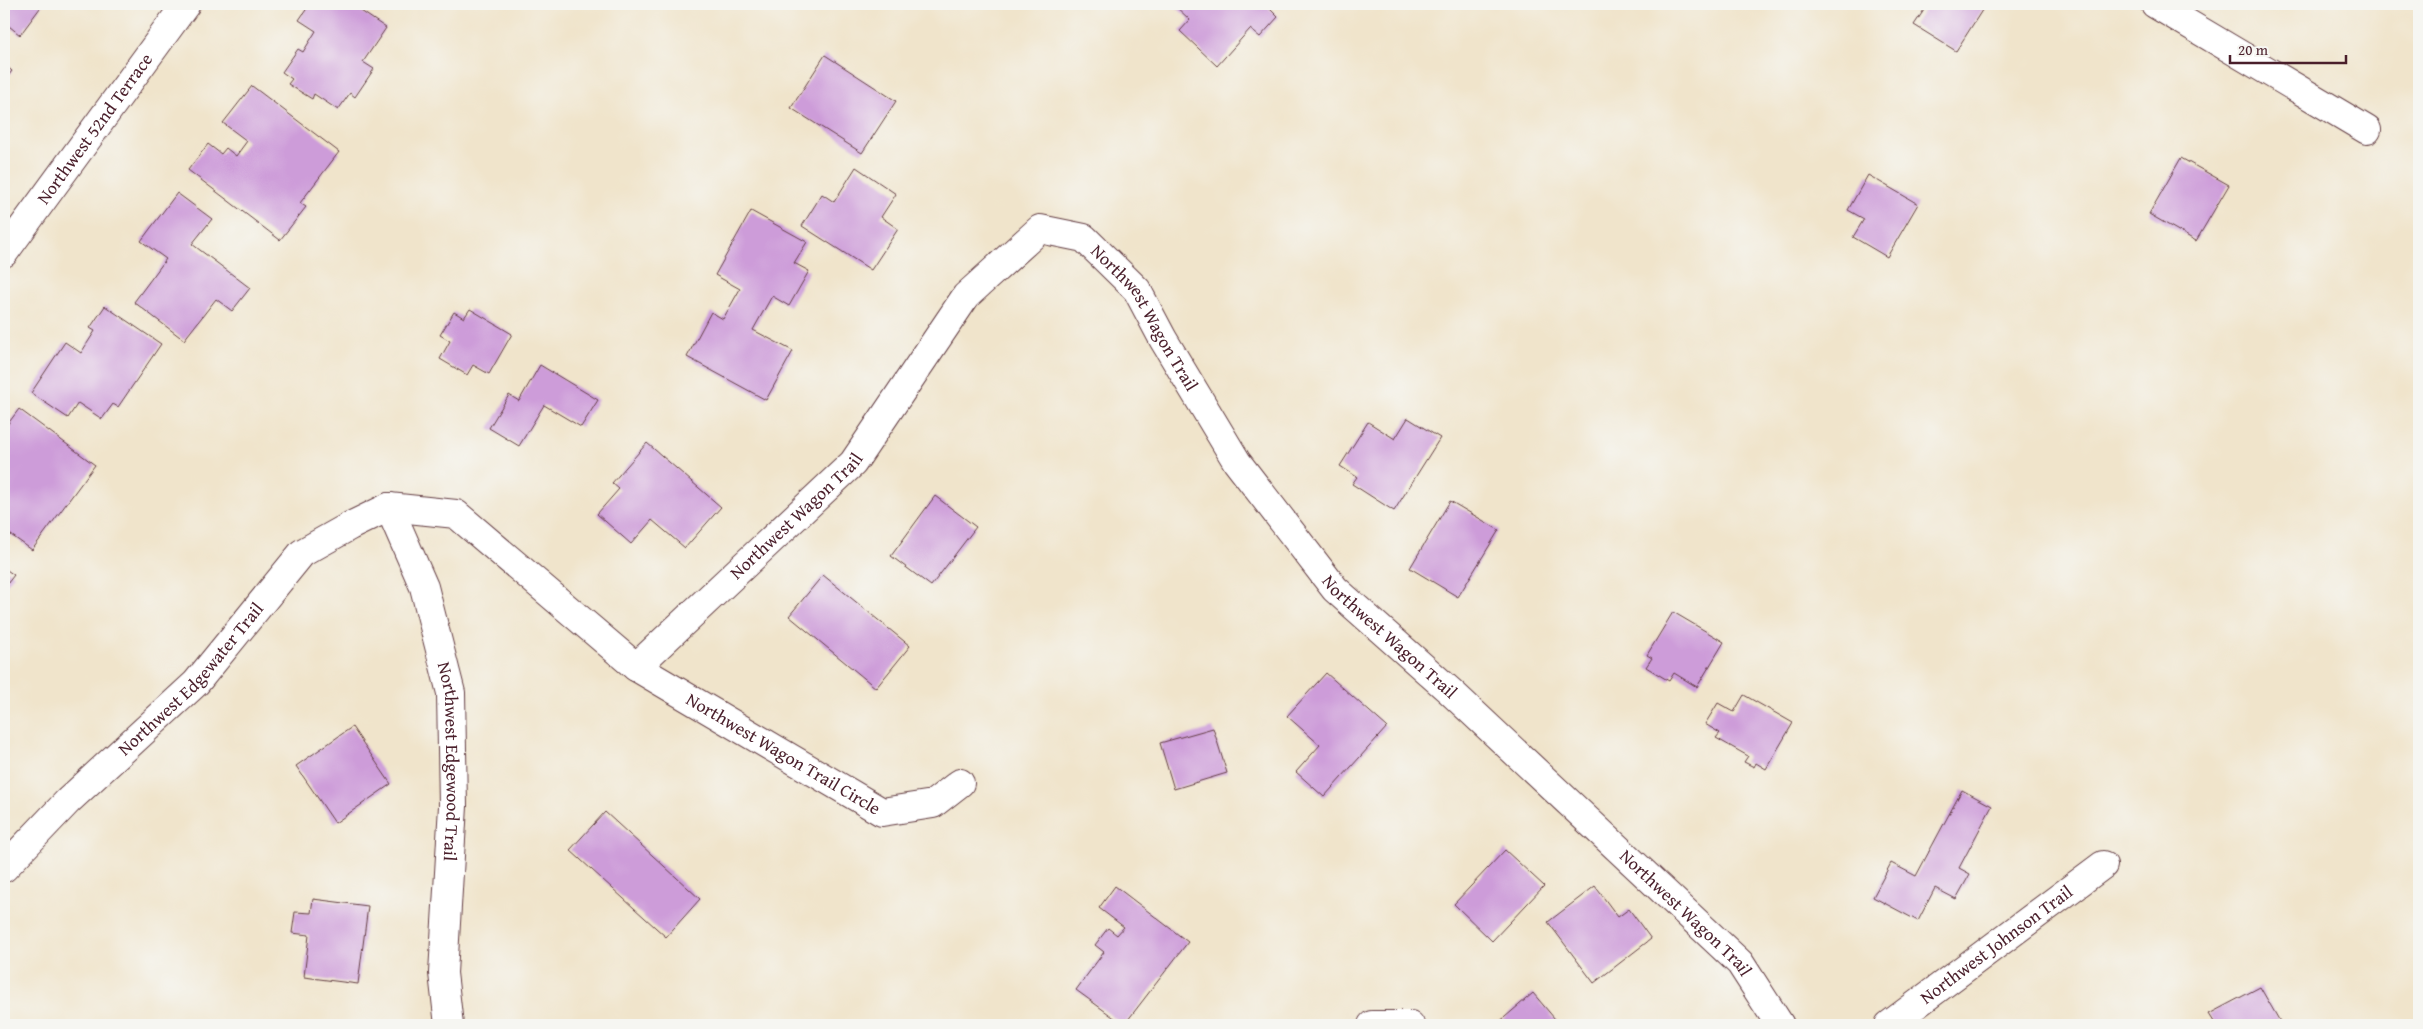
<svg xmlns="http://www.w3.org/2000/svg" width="2423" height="1029" font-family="'Gentium Book Plus',serif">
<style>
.building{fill:#cd9cd9}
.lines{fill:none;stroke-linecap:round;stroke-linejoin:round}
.minor-casing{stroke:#633d43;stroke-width:30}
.minor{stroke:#fff;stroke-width:28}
.labels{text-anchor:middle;stroke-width:5;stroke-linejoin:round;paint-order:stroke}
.street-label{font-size:18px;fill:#4a1f2b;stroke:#f6f6f2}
</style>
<rect width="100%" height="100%" fill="#f6f6f2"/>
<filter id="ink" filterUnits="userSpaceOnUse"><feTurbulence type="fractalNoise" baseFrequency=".02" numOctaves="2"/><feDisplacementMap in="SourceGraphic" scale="10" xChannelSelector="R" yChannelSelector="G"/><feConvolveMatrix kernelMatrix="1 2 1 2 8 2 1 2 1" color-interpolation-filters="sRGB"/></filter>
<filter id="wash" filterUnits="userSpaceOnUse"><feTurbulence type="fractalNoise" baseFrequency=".0096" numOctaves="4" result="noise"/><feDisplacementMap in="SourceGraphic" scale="20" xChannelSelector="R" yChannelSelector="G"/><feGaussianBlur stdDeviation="1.12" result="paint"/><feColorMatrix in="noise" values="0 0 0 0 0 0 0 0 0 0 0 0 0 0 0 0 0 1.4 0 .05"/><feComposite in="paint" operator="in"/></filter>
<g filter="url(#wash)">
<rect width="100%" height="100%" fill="#f0e4cb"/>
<g id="blocks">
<!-- building -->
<path class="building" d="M4,4H43L20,35L4,22Z
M310,4H366L361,11L386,28L363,62L374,69L355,97L350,93L338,110L314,94L312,99L288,84L292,79L282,72L298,49L303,52L316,31L299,20Z
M1173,4H1273L1269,8L1278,17L1260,37L1250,29L1217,66L1180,31L1190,20Z
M1928,4H1986L1956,51L1914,25Z
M825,55L896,101L862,153L791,108Z
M4,64L12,71L4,81Z
M252,86L339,152L300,203L306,207L280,240L188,170L208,144L221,154L226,148L236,156L247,141L223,123Z
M2181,158L2229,185L2196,241L2149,214Z
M856,167L896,194L881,217L898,229L871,270L802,226L822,194L834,202Z
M1868,175L1918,204L1887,257L1853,237L1864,219L1848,210Z
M177,193L212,219L192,244L250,288L232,311L216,299L184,340L134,302L166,259L141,241Z
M751,211L807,242L794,263L809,271L789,306L772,296L753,330L793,351L766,400L687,357L711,312L723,319L740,289L715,275Z
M105,306L161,344L118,407L113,404L102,419L78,403L68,418L31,393L65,342L81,353L95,331L90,328Z
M470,309L512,334L489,374L473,365L467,375L440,359L450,341L440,335L454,312L464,318Z
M540,365L598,400L581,427L544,405L519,446L489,428L509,395L519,401Z
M19,409L95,465L32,550L4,530V429Z
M1408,418L1440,438L1394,511L1352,484L1357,477L1340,466L1368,422L1395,439Z
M647,443L721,507L685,548L652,520L631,544L597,514L619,489L612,483Z
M935,496L976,527L931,586L891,556Z
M1450,501L1499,530L1458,597L1410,568Z
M4,568L14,575L4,588Z
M823,575L910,646L876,688L789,616Z
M1673,612L1724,642L1697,687L1674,673L1669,681L1646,667L1652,658L1647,655Z
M1326,673L1387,727L1324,797L1296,772L1320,745L1287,716Z
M1744,695L1793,723L1766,769L1756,763L1754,767L1744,762L1748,756L1716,738L1720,733L1705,724L1718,703L1734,712Z
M352,727L391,784L335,823L296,766Z
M1213,728L1227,773L1174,789L1160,743Z
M1962,790L1992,806L1959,868L1970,874L1956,899L1935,888L1918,921L1873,897L1891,863L1916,876Z
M605,812L700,899L666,937L570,850Z
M1505,850L1544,886L1492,941L1454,904Z
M1115,886L1188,942L1124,1025L1076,990L1104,952L1095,945L1108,928L1117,935L1124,927L1099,908Z
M1595,886L1618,917L1629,909L1651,939L1594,983L1548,922Z
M313,899L368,906L358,984L304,977L309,935L292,933L295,912L311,913Z
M2260,987L2282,1025H2216L2209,1014Z
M1533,993L1560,1025H1500L1498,1023Z"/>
</g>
</g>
<g filter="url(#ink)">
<use href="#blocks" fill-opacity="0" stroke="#633d43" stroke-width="1"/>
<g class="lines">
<defs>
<g id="minor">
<path d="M2155,4L2367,130"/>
<path id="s1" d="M4,253L186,4"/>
<path id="s2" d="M389,507L456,514L636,667L853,463L966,296L1040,229L1084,238L1137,290L1163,339L1237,462L1335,589L1451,692L1740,963L1780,1025"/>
<path id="s3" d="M389,507L424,587L451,693L453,806L443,973L449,1025"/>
<path id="s4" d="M636,667L882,812L933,804L960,783"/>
<path id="s5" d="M4,868L68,801L196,683L302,553L350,526L389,507"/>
<path d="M1372,1025H1410"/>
<path id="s6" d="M1889,1025L2103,865"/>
</g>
</defs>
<!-- minor casing -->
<use href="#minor" class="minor-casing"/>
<!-- minor -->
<use href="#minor" class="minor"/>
</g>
</g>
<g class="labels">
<!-- street labels -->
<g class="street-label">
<text dy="6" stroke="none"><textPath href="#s1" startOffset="154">Northwest 52nd Terrace</textPath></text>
<text dy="6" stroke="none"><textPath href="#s2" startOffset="1049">Northwest Wagon Trail</textPath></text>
<text dy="6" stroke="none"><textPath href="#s2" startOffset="524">Northwest Wagon Trail</textPath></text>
<text dy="6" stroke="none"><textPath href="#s2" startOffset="1454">Northwest Wagon Trail</textPath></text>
<text dy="6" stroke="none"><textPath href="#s5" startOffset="266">Northwest Edgewater Trail</textPath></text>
<text dy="6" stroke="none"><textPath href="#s4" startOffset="171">Northwest Wagon Trail Circle</textPath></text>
<text dy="6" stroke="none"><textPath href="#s3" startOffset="265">Northwest Edgewood Trail</textPath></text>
<text dy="6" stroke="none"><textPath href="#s2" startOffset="1859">Northwest Wagon Trail</textPath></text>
<text dy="6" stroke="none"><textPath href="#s6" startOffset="134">Northwest Johnson Trail</textPath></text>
</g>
</g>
<!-- margin -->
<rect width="2423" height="1029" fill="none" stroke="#f6f6f2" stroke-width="20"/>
<!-- scale -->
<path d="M2230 55v8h116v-8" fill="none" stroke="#4a1f2b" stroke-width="2.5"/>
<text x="2238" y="55" font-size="15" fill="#4a1f2b" stroke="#f6f6f2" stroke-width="4" paint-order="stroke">20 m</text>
</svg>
